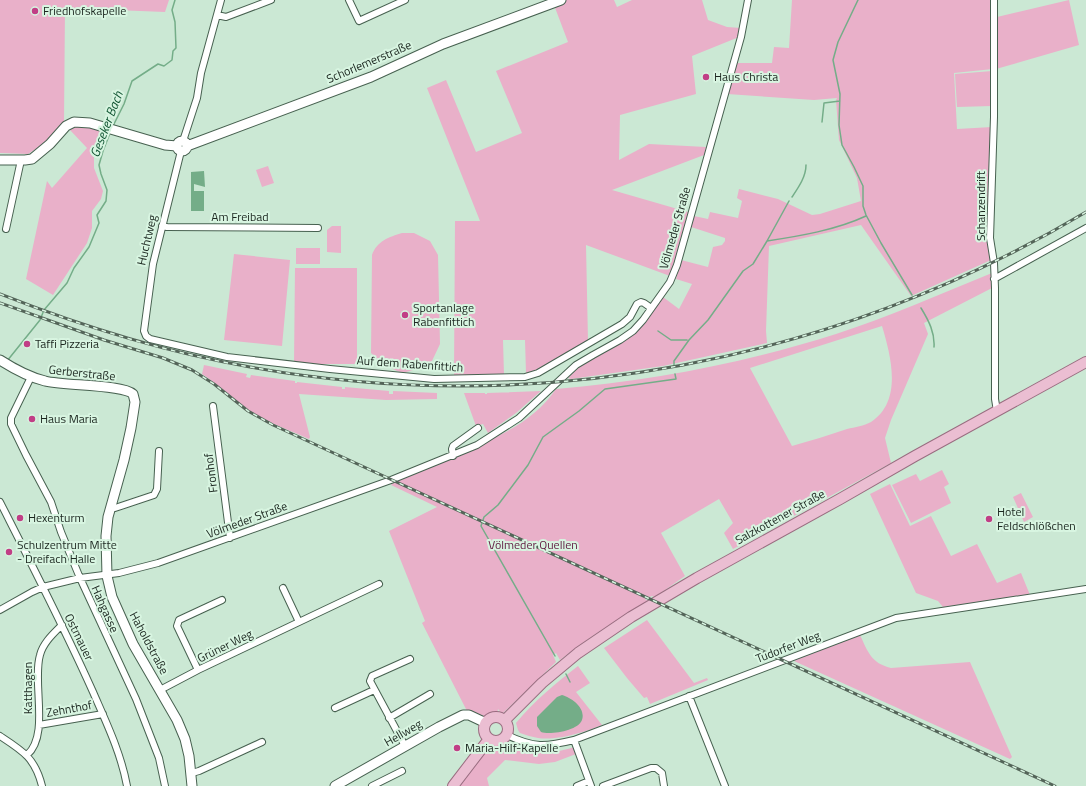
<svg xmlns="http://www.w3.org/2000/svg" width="1086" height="786" font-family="'Titillium Web',sans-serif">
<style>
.green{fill:#e9b0c9;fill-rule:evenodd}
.water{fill:#74ad88}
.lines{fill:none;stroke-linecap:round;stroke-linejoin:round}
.stream{stroke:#74ad88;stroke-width:1.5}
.street-casing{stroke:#476150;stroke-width:8}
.secondary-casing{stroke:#476150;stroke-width:11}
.primary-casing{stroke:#996d80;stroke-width:12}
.street{stroke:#fff;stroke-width:6}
.secondary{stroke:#fff;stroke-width:9}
.primary{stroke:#ebbed2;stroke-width:10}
.rail-casing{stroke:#546559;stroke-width:3}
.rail{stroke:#d8f5e1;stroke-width:1.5;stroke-dasharray:4.5;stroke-linecap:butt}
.poi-dot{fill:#c13e86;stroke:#d8f5e1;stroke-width:1.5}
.labels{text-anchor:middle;stroke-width:4;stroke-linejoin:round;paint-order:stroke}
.poi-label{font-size:12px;fill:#1c2720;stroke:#d8f5e1;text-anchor:start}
.street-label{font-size:12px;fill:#1c2720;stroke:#d8f5e1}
.park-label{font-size:12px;fill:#601940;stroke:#d8f5e1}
.water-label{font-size:13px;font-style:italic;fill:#0e5330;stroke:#d8f5e1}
</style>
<rect width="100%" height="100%" fill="#cbe8d4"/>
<!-- green -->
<path class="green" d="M0,0H169L165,12L65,8L64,122L50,140L28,154L0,153Z
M565,0H614L617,7L632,0H702L708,20L727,27L741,28L739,37L692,56L696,94L620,115L619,160L649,144L706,147L704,155L612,190L688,212L670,276L586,245L588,341L531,373H526L525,340H503L504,375L454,377L455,221H480L427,88L446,80L476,152L522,133L496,71L568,42L554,5Z
M792,0H993V69L954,73L957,129L992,127L991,260L911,296L861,225L769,246L766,331L767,343L663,366L571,379L568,378L580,366L596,356L630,337L640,328L663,297L679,309L692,284L676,279L681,260L708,267L713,247L722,245L725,241V238L691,227L694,216L708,219L710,212L738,218L742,201L737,198L739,189L778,199L812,215L820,214L861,201L857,178L839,140L836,100L837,98L814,100L727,94L736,63H772L774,47L789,48Z
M1069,0L1079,45L996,69L997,17Z
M992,71V106L957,107L955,74Z
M74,126L88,127L103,131L94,158V168L103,191L101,199L92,211V228L87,243L53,295L26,279L47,181L52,188L87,148L70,130Z
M268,166L274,183L262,187L256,170Z
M332,226H341V253L327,252V230Z
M402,233H414L430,241L438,255L440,344L432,361C424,365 409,374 400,372C392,370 377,359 371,353L372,255C377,241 389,237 402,233Z
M296,248H320V264H296Z
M234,254L290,260L282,346L224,340Z
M295,268H357V364H294Z
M992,273V288L924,323L928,334L891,420L885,438L891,463L733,549L724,533L733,523L719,499L661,533L685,576L655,597L652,596L645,599L649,602C617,619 588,638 560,660L556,653L553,655L556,662L502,714L498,709L497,716H485L468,713L422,623L425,621L389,531L437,507L391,485L395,481C415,472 436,463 457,454C494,439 533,423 556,389C651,381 745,363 836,334C889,317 940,294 992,273ZM882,326C891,356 903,401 871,422C864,426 855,427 847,429C829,435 810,441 792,446L750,368Z
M204,365L247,374L246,377L250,378L251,375L295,381V383H297V382L342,387V389H345V387L389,391V394H393V391L437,393V399L386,400L299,394L310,437L309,439C291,431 271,424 253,413C235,402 220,385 202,374Z
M541,391L516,413L488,433L483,424L476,426L464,393H485V394H487V393Z
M942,470L949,484L944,487L951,503L911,523L892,485L916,474L920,481Z
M890,484L910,526L931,516L951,556L977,544L997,583L1021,573L1030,595L943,607L938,601L916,593L870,494Z
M1021,493L1033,517L1024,522L1013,497Z
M647,620L694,683L707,678L708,680L650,704L647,697L644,698L627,678L604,648Z
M860,635C868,652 871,663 891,668L970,662L1012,757L1010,759L794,661L802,657Z
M578,666L590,683L576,692L602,725C586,732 556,741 538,738C532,737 526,735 520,733L518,730L516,723C534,701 556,683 578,666Z
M504,746C530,753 547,756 574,747L576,754L555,762L539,764L505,760L487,778L489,786H460L487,750Z"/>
<!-- water -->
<path class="water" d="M204,171L205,187L194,184V191H204V211H191V172Z
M562,695C572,698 586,708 582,720C578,731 550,735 541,732L537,726V717L557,697Z"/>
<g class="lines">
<!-- stream -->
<path class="stream" d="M858,0L838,42L833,60L840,94L839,125L842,145L854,167L863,186V206L866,215L881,243L912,295
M822,122L824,103L840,101
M113,126L124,104L132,81L158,64L164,66L172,60L173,51L176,48L175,22L172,10L175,0
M792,197C798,188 806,177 806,165
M767,241L789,201
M921,308C929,321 935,333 934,347
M658,331L671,340H687
M7,361L40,320L44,310L67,283L74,268L89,247L99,223L97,215L106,201L107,190L101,174L99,165L103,151L110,133
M674,365V361L689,340L708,320L743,271L753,264L767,241C800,236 836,230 866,216
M555,656L481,526L484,517L498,505L528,465L543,437L579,411L605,389L676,379L675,374
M566,674L570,682"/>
<defs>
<path id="street" d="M349,0L359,21L405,0
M994,0V117L990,238L994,263L995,288V399L997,411
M217,15L226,17L271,0
M183,141L197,98L201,73L221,0
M181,151L153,264L144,331L146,336L150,339L227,357L330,369L434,379L525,377L538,373L622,324L630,317L637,304L641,302L644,303L651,308
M162,226L167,227L318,228
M6,229L21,160
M994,279L1086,228
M31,377L11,418V424L26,455L51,502L61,532L80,578L136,699L159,758L165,786
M213,406L230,538
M453,456L452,449L453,446L478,428
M0,502C32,565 64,627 93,692C106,722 121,753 127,786
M111,507L115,508L154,495L157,489L159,451
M283,588L299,622
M0,610L32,592L43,587L80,578L119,573L158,563L391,480L477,445L519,418L576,365L593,355L620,340L633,331L643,320L670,282L677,265L741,37L748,0
M198,670L177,626L179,620L222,600
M160,690L198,670L379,584
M689,696L725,786
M335,708L374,690
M389,718L430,694
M39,725L103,714
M507,735C534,748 545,747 574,740L896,618L1086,589
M0,736C23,751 35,758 42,786
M574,740L591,786
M405,746L370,681L372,676L410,659
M27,755C50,735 32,683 40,655C43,643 53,634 62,625
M192,773L199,771L262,742
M372,786L402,771
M577,786L589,781
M603,786L651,768H656L662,773L664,786"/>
<path id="secondary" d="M177 146a5 5 0 1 1 10 0a5 5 0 1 1-10 0Z
M187,146L371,77L443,44L561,0
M0,160H25L32,159L50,144L66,126L74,122L90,123L165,145L177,146
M0,360C14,369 28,377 45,381C63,386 122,384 133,394L135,402L131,428L124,460L108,517L106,536L107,576L112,597L133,644L177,720L185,739L189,756L192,786
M335,786L439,727L463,715H469L486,723"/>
<path id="primary" d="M484 729a12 12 0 1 1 24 0a12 12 0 1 1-24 0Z
M505,720L542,683L578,653L631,617L697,578L840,499L915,456L1086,362
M453,786L489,739"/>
</defs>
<!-- street casing -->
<use href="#street" class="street-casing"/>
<!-- secondary casing -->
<use href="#secondary" class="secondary-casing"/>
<!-- primary casing -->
<use href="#primary" class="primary-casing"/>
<!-- street -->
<use href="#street" class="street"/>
<!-- secondary -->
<use href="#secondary" class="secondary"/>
<!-- primary -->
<use href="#primary" class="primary"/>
<defs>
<path id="rail" d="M0,294C81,326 164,352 250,367C539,419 834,362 1086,212
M0,303L104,340L163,358L192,370L214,384L248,411L273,425L1055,786"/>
</defs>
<!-- rail casing -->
<use href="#rail" class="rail-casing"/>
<!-- rail -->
<use href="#rail" class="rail"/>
</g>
<!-- markers -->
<g class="poi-dot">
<circle cx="35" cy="11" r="4"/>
<circle cx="706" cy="77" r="4"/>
<circle cx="405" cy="315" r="4"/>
<circle cx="27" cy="344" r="4"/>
<circle cx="32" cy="419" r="4"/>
<circle cx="20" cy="518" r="4"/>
<circle cx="989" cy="519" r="4"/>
<circle cx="9" cy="552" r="4"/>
<circle cx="457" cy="748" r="4"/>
</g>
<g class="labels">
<!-- poi labels -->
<g class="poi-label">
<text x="43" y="15">Friedhofskapelle</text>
<text x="714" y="81">Haus Christa</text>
<text x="413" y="312">Sportanlage<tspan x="413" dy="14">Rabenfittich</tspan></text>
<text x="35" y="348">Taffi Pizzeria</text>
<text x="40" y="423">Haus Maria</text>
<text x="997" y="516">Hotel<tspan x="997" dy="14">Feldschlößchen</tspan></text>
<text x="28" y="522">Hexenturm</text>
<text x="17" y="549">Schulzentrum Mitte<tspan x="17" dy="14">- Dreifach Halle</tspan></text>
<text x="465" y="752">Maria-Hilf-Kapelle</text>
</g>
<!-- street labels -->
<g class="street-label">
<text transform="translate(369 62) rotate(-23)" y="4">Schorlemerstraße</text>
<text transform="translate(981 206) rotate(-90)" y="4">Schanzendrift</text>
<text x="240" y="221">Am Freibad</text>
<text transform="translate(675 228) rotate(-74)" y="4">Völmeder Straße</text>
<text transform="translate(147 240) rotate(-77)" y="4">Huchtweg</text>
<text transform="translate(410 364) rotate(4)" y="4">Auf dem Rabenfittich</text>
<text transform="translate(82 373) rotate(6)" y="4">Gerberstraße</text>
<text transform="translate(211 473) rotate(-97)" y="4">Fronhof</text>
<text transform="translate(780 517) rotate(-29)" y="4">Salzkottener Straße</text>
<text transform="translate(247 520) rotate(-20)" y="4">Völmeder Straße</text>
<text transform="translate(105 609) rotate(66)" y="4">Hahgasse</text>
<text transform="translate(79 637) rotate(64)" y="4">Ostmauer</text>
<text transform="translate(149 643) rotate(62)" y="4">Haholdstraße</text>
<text transform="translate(225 646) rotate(-26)" y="4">Grüner Weg</text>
<text transform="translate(788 647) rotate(-21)" y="4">Tudorfer Weg</text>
<text transform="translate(28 688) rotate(-90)" y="4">Katthagen</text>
<text transform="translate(69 709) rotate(-10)" y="4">Zehnthof</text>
<text transform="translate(403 733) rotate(-30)" y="4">Hellweg</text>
</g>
<!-- park labels -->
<g class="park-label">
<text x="533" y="549">Völmeder Quellen</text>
</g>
<!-- water labels -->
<g class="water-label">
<text transform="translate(106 124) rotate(-69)" y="5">Geseker Bach</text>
</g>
</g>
</svg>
